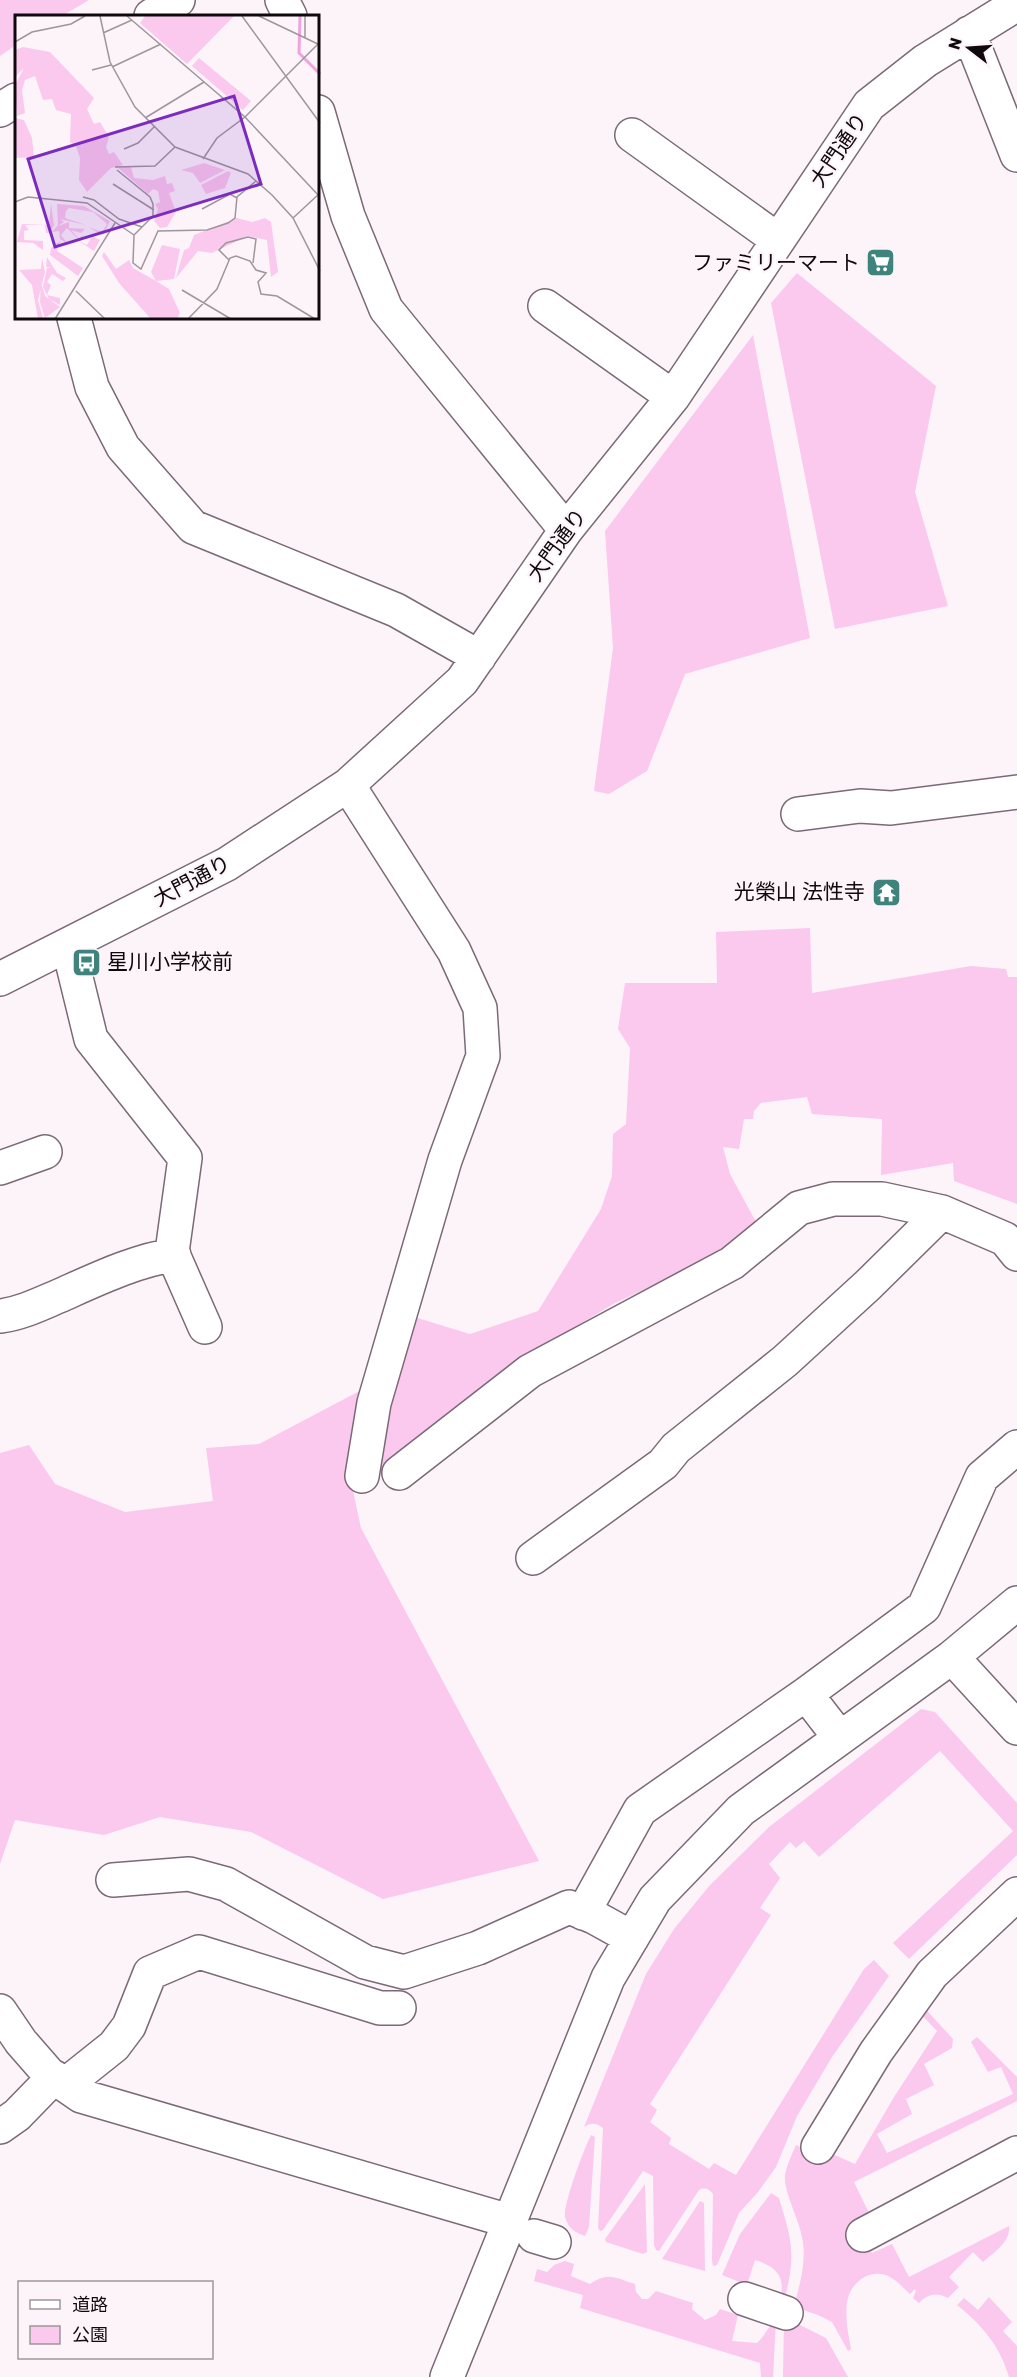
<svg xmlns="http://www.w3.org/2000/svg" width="1017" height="2377" font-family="Rubik,'Noto Sans JP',sans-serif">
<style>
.green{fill:#fbc8ee}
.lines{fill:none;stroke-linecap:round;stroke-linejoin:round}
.minor-casing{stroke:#7b6977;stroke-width:36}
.minor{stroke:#fff;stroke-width:33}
.labels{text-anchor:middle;stroke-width:4.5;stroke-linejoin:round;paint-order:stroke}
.street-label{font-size:21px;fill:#0f090e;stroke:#fdf4fa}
.poi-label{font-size:21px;fill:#0f090e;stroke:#fdf4fa;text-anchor:end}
.inset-river{fill:none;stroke:#f1a3df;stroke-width:3}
.inset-road{fill:none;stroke:#9e969c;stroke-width:1.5}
.view{fill:#7b2cbf;fill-opacity:0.15;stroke:#7b2cbf;stroke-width:3}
.inset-edge{fill:none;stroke:#0f090e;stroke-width:3}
</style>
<rect width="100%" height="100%" fill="#fdf4fa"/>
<!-- green -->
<path class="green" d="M0,0H89L62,16H16V45L0,56Z
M797,273L936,386L915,492L948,606L835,629L771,303Z
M753,335L810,638L685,674L647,771L609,794L594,791L613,648L605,531Z
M810,928L812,993L971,966L1006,969L1008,977H1017V1204L954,1181L953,1163L881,1175L882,1119L812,1114L807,1097L761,1103L754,1111L753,1119H744L739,1149L723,1147L730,1174L756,1222L722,1254L615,1303L532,1353L377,1473L383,1410L411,1316L470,1334L538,1311L601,1209L612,1176L613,1134L626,1124L630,1048L618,1029L625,983H717L716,932Z
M369,1386L351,1481L361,1528L539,1861L383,1899L251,1832L160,1817L104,1835L15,1820L0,1864V1453L29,1445L55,1484L125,1512L213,1501L206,1448L259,1444Z
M921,1709L935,1712L1017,1803V1855L909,1959L893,1943L1013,1831L940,1751L819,1857L804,1841L796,1848L790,1842L769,1864L780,1878L760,1908L771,1915L650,2104L657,2110L650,2122L671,2138L669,2144L709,2169L714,2163L736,2175L864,1969L874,1960L889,1976L832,2057L797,2116L776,2167L758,2192L739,2213L717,2265L713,2266L712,2260L713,2194C709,2189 705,2187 699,2190L659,2251L656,2250L654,2245L653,2176L643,2171L603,2230L600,2231L598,2228L603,2128C596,2123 592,2122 584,2127L646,1974L674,1929L710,1885L769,1827Z
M919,2002L953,2039L952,2048L924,2064L934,2085L906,2099L912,2114L877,2134L887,2153L1013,2094L1001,2067L988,2072L971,2042L977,2037L1017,2077V2101L854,2182L869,2213L857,2220L872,2253L892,2244L909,2277L1009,2226C1011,2242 993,2253 983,2262L973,2252L949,2277L959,2287L948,2298C936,2292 928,2294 919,2303L913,2298L916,2291L915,2289L910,2294C903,2288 897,2280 888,2276C869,2268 850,2283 847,2302C845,2318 848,2334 851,2349L848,2351L832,2322L818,2315L794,2307C799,2287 806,2264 803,2243C801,2222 783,2192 785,2175C787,2165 792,2154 796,2145L822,2158L826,2151L855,2164L894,2097L937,2031L915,2008Z
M591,2135L595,2137L589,2227L585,2236C575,2233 568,2228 565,2217C563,2204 584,2149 591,2135Z
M645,2184L647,2252L643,2254L606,2242L605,2239Z
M771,2193L779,2198C792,2241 796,2253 785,2298L781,2296C785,2274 774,2266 755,2260L747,2285L722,2275L740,2234Z
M700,2201L704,2203L705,2271L662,2259Z
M565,2261L574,2264L571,2276L590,2284C608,2271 616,2278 635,2284L636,2292L642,2299H648L656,2291L693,2303L692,2309L705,2320L716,2315L720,2309L738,2315L732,2341L757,2343C765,2336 768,2326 776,2320L773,2377H761L760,2363L580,2308L583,2295L534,2281L537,2269L547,2272L554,2265Z
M989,2297L1012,2322L1003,2331L1017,2346V2377H1009C1000,2346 982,2325 957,2305L964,2298L978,2310Z
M784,2317L826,2338L848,2377H783Z"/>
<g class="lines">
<defs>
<path id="minor" d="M282,0L290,16
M151,16L178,0
M969,33L1017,155
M0,110L16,100
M318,112L348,216L386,309L566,530
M632,135L778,240
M545,306L673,397
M74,318L92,387L123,447L193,527L396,610L479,657
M348,785L454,951L480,1008L483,1056L445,1160L374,1403L362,1476
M798,814L860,806L891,808L1017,792
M68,945L91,1039L185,1158L172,1252L205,1327
M0,979L227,864L348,785L462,681L566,530L673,397L869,105L925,61L1017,4
M0,1168L45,1152
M1,1316C22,1313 40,1304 59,1296C93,1281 136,1260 174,1255
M399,1473L530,1371L732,1263L799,1208L833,1199H882L942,1212L1005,1239L1017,1254
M533,1558L663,1464L676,1448L785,1361L868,1285L942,1212
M952,1657L1017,1728
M806,1694L840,1738
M113,1880L189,1874L226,1884L365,1962L404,1972L478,1948L569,1907L594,1917L632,1938
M583,1913L640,1810L806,1694L924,1607L982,1477L1017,1447
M0,2011L21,2042L49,2074L81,2096L509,2221
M65,2085L114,2046L129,2026L150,1973L199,1952L380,2008H399
M0,2127L17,2115L54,2077
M818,2147L876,2052L932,1974L1017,1894
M863,2235L1017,2153
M534,2236L554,2242
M745,2299L786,2313
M447,2377L608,1978L655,1899L741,1810L952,1657L1017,1603"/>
</defs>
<!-- minor casing -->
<use href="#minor" class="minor-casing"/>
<!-- minor -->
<use href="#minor" class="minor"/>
</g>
<!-- icons -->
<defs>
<symbol id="supermarket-square" viewBox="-11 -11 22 22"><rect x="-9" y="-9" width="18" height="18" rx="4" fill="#3e847c" stroke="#fdf4fa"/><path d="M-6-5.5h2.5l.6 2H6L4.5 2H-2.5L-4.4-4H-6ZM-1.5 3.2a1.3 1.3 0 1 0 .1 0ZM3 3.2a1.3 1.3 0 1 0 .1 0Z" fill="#fff"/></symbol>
<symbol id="temple-square" viewBox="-11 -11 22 22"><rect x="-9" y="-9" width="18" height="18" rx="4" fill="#3e847c" stroke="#fdf4fa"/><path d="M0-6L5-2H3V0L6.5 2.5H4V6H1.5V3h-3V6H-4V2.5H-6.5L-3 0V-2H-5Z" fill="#fff"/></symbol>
<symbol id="bus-square" viewBox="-11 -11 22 22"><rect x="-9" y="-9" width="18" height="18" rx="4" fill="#3e847c" stroke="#fdf4fa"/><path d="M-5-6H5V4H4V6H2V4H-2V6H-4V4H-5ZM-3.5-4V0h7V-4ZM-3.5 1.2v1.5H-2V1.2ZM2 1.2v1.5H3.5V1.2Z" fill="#fff"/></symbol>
</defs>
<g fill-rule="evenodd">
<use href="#supermarket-square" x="864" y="246" width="33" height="33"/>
<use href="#temple-square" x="870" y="876" width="33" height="33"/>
<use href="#bus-square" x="70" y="946" width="33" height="33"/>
</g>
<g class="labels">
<!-- street labels -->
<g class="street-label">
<text transform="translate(839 150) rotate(-56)" y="7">大門通り</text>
<text transform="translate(557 545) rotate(-54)" y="7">大門通り</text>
<text transform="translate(192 881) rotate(-28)" y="7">大門通り</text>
</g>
<!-- poi labels -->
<g class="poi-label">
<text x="860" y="270">ファミリーマート</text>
<text x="865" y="899">光榮山 法性寺</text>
<text x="107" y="969" text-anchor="start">星川小学校前</text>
</g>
</g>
<!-- overview -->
<g transform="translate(15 15)">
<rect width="304" height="304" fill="#fdf4fa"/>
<path d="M130,1H219L172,49L125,8ZM8,32L35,37L79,83L72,94L79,109L85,107L94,122L91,132L94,139L99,137L108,150L96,153L72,177L64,165L65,143L61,131L55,127L56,99L41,95L37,84L28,85L20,61L10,65L7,75L10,98L2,101L0,70L9,53L0,62V35ZM184,43L236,86L228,95L177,51ZM0,103L9,105L17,123L19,142L0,143ZM189,148L210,155L185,168L178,158L166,155ZM102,152H116L119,163L138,165L150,161L152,169L157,168L160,176L154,178L161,197L152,212L145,213L139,206L143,194L140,189L145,187L143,176L138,174L133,179ZM213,156L216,158L210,173L191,179L186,170ZM36,188L39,210L35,218H31L30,210H10L14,215L9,216V225L28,226V235L18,228L2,227L0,233L7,209L34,210ZM42,189L69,191L95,206L88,220L73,212L87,217L92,209L78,197L54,193L51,196L50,203L71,210L45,204L49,207L43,211L54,207V213L70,214L66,218L56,215L64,224L68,220L65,226L72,230L77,221L85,225L79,236L67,228L52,213L46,220L52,228L45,224L44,216L37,217L43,210ZM222,203L237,207L250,203L256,207L263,257L256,262L252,225L233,221L197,238L183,236L161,263L169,235L174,233L179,220ZM45,226L42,236L68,253L63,261L35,240L36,233ZM147,230L165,234L159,264L141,266L154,274L165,298L162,304H136L104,268L87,241L89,237L101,254L114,245L118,253L141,266L136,257ZM32,242L42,258L51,263L48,266L37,259L32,267L36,270L32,280L45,283V290L34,284L28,272L32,253H37L31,252ZM27,243L30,257L23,285L28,304H23L17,270L4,255L26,254ZM26,268L30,281L45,292L30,303L25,287Z" fill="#fbc8ee"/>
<path class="inset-river" d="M285,1L284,38L305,59"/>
<path class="inset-road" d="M85,1L95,47L120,92L160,132L233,159L257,180L278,203L305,256M112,1L230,102L305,182M227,1L305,108M244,1L305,30M290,1V22M88,18L117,5M0,27L17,17L56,9L70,1M97,52L146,29M77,55L96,50M130,103L189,67M109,134L123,128L139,112M188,144L202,123L230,102L303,29M100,152L140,151L160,132M102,155L135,182L138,189V201L119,220L118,248L126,254L143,216L192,215L213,208L220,203L222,182L241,166M98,169L139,195M68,182L79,185L104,204L127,212M0,187L13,182L72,188L119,220M187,194L215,179L222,183M278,203L305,178M214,245L204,235L211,228L233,222L241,224L238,248M167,275L216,304M61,276L90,304M40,304L100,208M173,304L202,274L215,243L221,241L235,246L241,255L251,258L243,267L246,279L262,281L300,304"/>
<path class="view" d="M219,81L246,169L40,232L13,144Z"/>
<rect width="304" height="304" class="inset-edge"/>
</g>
<!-- legend -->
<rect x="18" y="2281" width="195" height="78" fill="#fdf4fa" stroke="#9e969c" stroke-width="1.5"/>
<rect x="30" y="2300" width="30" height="9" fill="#ffffff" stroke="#9e969c" stroke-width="1.5"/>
<text x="72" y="2311" font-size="18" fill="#0f090e">道路</text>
<rect x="30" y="2326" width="30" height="18" fill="#fbc8ee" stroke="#9e969c" stroke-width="1.5"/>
<text x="72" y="2341" font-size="18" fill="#0f090e">公園</text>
<!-- north arrow -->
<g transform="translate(969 48) rotate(287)" stroke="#fdf4fa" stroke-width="4.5" paint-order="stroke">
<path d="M0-4.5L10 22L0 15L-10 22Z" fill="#0f090e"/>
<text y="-9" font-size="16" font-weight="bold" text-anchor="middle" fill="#0f090e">N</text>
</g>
</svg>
